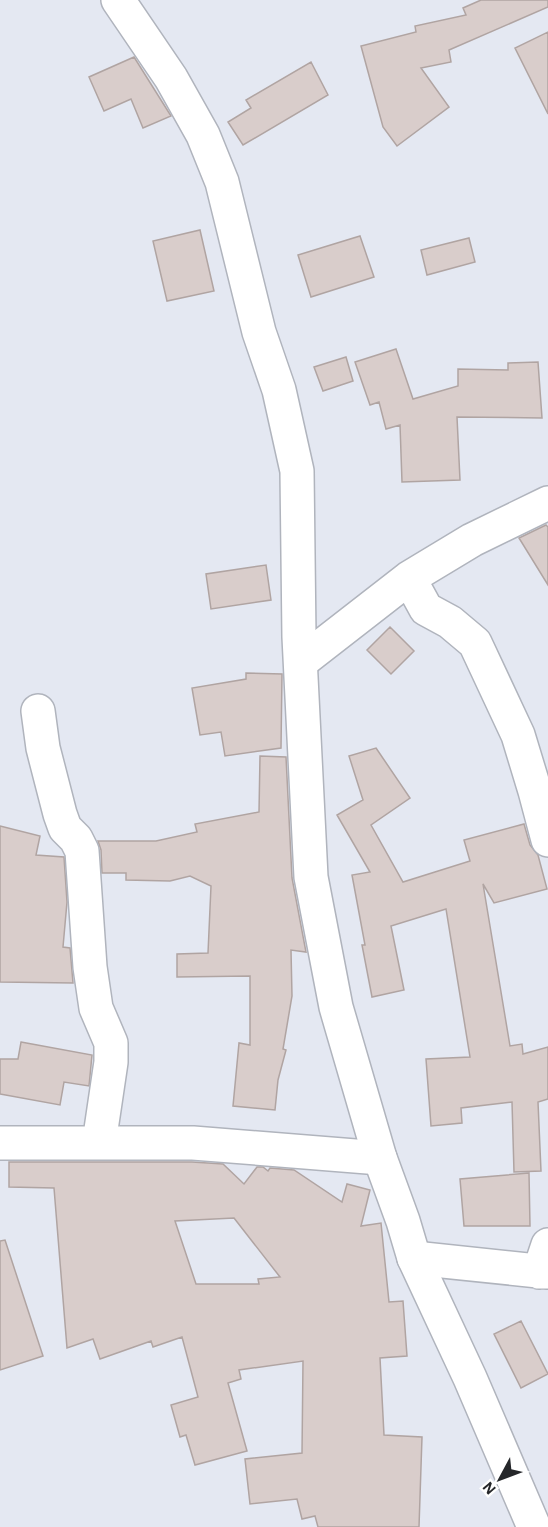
<svg xmlns="http://www.w3.org/2000/svg" width="548" height="1527" font-family="'Alegreya Sans',sans-serif">
<style>
.building{fill:#d9cdcb;stroke:#b0a4a2;stroke-width:1.5;fill-rule:evenodd}
.lines{fill:none;stroke-linecap:round;stroke-linejoin:round}
.minor-casing{stroke:#b0b4bd;stroke-width:36}
.tertiary-casing{stroke:#b0b4bd;stroke-width:36}
.minor{stroke:#fff;stroke-width:33}
.tertiary{stroke:#fff;stroke-width:33}
</style>
<rect width="100%" height="100%" fill="#e4e8f2"/>
<!-- building -->
<path class="building" d="M481,0H548V7L449,50L451,62L421,68L449,107L397,146L383,127L361,46L416,32L415,26L466,15L463,8Z
M548,32V114L515,48Z
M134,57L171,116L143,128L131,99L104,111L89,77Z
M311,62L328,95L243,145L228,122L251,108L246,100Z
M200,230L214,291L167,301L153,241Z
M360,236L374,277L311,297L298,255Z
M469,238L475,262L427,275L421,250Z
M396,349L413,399L458,386V369L508,370V363L538,362L542,418L457,417L460,480L402,482L400,425L386,429L379,402L370,405L355,362Z
M346,357L353,381L323,391L314,367Z
M546,525L548,527V585L519,538Z
M266,565L271,600L211,609L206,574Z
M390,627L414,651L391,674L367,650Z
M246,673L282,674L281,748L225,756L221,732L200,735L192,688L246,679Z
M376,748L410,798L371,825L403,882L470,861L464,840L524,824L530,845L538,855L547,889L494,903L483,884L510,1046L522,1044L523,1054L548,1047V1099L538,1102L541,1171L514,1172L512,1102L461,1108L462,1123L431,1126L426,1059L470,1057L446,909L391,926L404,990L372,997L362,945H365L352,875L370,872L337,815L363,800L349,756Z
M260,756L286,757L292,878L306,952L291,950L292,996L283,1049L286,1050L278,1080L275,1110L233,1106L239,1043L250,1045V976L177,977V954L208,953L211,886L190,876L170,881L126,880V873H102L101,850L98,841H156L197,832L195,824L259,812Z
M0,826L40,836L36,855L64,857L67,902L63,947L70,948L73,983L0,982Z
M21,1042L92,1055L89,1086L64,1082L60,1105L0,1094V1059H18Z
M9,1162H192L223,1164L244,1184L257,1167H263L268,1171L270,1168L294,1170L342,1202L347,1184L370,1190L361,1226L381,1223L389,1302L403,1301L407,1356L380,1358L384,1435L422,1437L419,1527H318L315,1516L302,1519L297,1499L250,1504L245,1459L302,1453L303,1361L239,1370L241,1379L228,1383L247,1451L195,1465L186,1435L180,1437L171,1405L198,1397L182,1337L153,1347L151,1341L100,1359L93,1339L67,1348L54,1188L9,1187ZM234,1218L280,1277L258,1279L259,1284H196L175,1221Z
M529,1173L530,1226H464L460,1179Z
M5,1240L43,1356L0,1370V1241Z
M521,1321L548,1374L521,1388L494,1334Z"/>
<g class="lines">
<defs>
<path id="minor" d="M409,578L426,609L450,622L475,643L518,735L535,791L548,840
M301,662L409,578L472,540L548,503
M38,711L43,748L60,814L65,828L76,839L82,851L90,967L96,1008L111,1043V1062L99,1143
M0,1143H193L380,1158
M414,1258L548,1272
M539,1272L548,1245"/>
<path id="tertiary" d="M118,0L171,78L203,135L222,182L259,332L279,390L297,471L299,637L311,877L336,1007L380,1158L403,1221L414,1258L470,1378L534,1527"/>
</defs>
<!-- minor casing -->
<use href="#minor" class="minor-casing"/>
<!-- tertiary casing -->
<use href="#tertiary" class="tertiary-casing"/>
<!-- minor -->
<use href="#minor" class="minor"/>
<!-- tertiary -->
<use href="#tertiary" class="tertiary"/>
</g>
<!-- north arrow -->
<g transform="translate(500 1479) rotate(229)" stroke="#ffffff" stroke-width="4.5" paint-order="stroke">
<path d="M0-4.5L10 22L0 15L-10 22Z" fill="#25272a"/>
<text y="-9" font-size="16" font-weight="bold" text-anchor="middle" fill="#25272a">N</text>
</g>
</svg>
